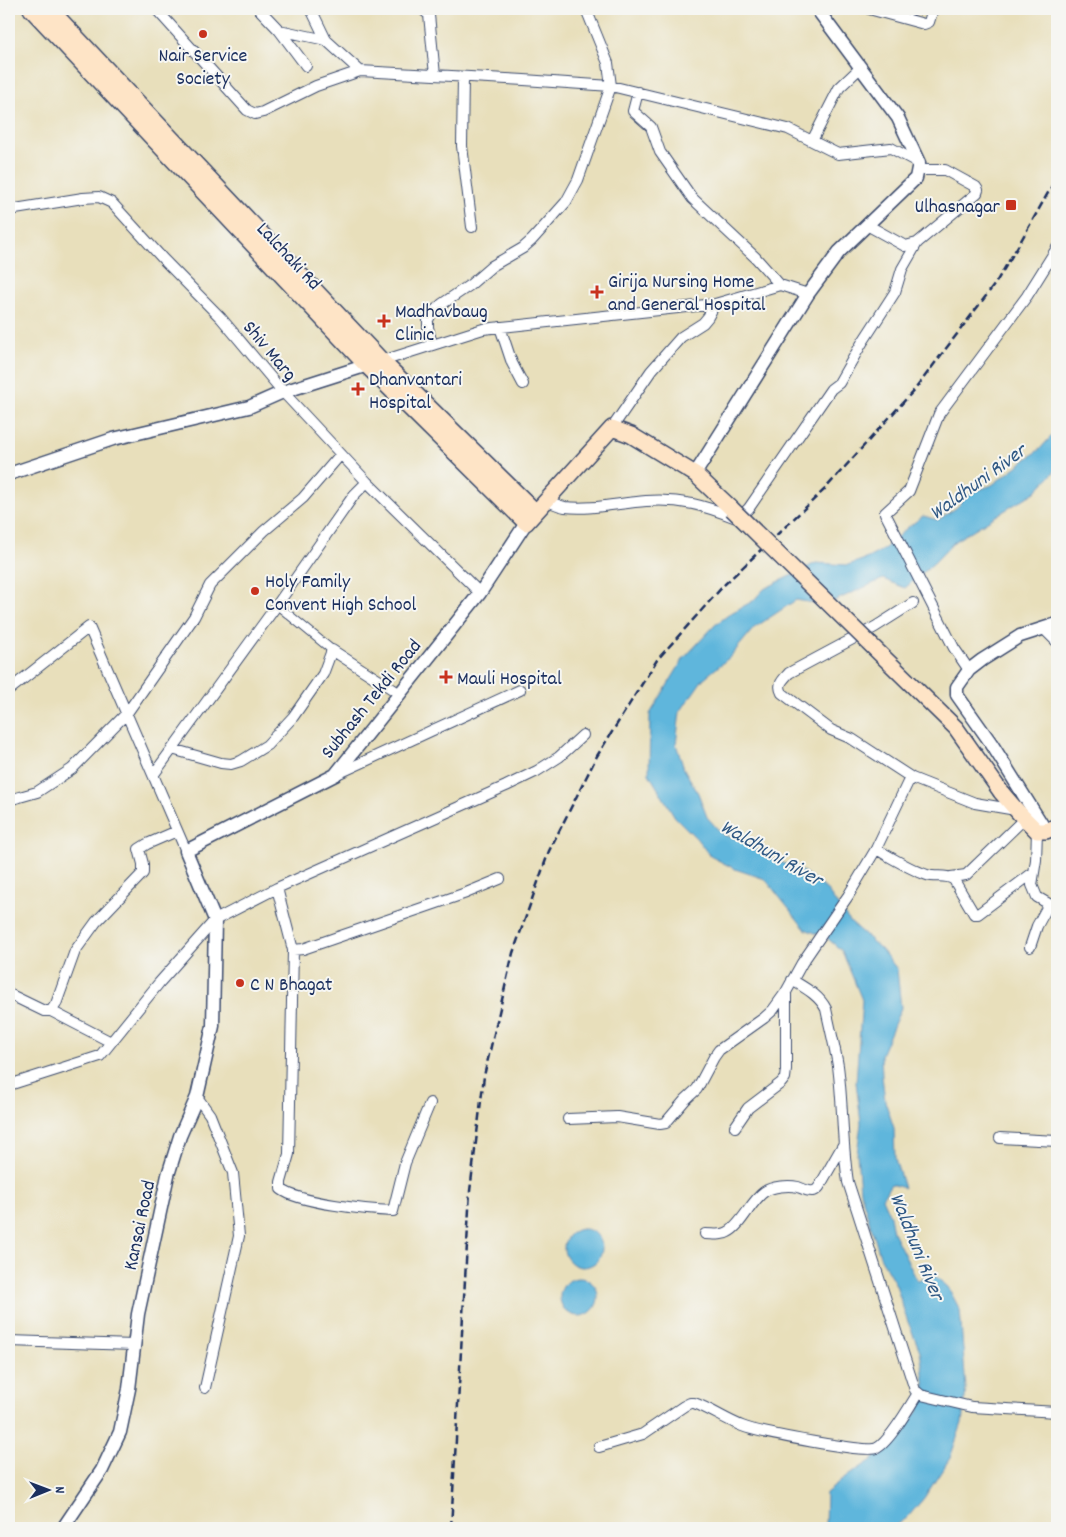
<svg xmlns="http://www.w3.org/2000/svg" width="1066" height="1537" font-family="Dekko,sans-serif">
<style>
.water{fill:#5eb6dc;stroke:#3c729d}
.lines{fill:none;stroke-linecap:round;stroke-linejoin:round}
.pedestrian-casing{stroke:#3a496c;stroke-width:10}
.minor-casing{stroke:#3a496c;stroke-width:12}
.tertiary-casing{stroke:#3a496c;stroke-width:15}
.secondary-casing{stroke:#3a496c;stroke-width:18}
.pedestrian{stroke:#fff;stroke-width:8}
.minor{stroke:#fff;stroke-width:10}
.tertiary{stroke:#fff;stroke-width:12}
.secondary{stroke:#fee4c6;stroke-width:15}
.rail{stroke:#1b2f5e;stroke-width:2.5;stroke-dasharray:8 4;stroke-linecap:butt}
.secondary-bridge-casing{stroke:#3a496c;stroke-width:18;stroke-linecap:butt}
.secondary-bridge{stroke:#fee4c6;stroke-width:15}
.poi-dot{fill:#c8321e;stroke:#f6f6f2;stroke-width:2}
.labels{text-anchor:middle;stroke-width:4;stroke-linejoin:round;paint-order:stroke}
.poi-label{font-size:20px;fill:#1b2f5e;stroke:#f6f6f2;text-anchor:start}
.street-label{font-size:20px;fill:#1b2f5e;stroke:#f6f6f2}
.water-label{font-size:21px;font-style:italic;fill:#2f5884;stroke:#f6f6f2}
</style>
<rect width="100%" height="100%" fill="#f6f6f2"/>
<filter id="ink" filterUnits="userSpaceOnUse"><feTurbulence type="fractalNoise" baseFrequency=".02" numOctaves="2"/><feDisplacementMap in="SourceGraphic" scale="10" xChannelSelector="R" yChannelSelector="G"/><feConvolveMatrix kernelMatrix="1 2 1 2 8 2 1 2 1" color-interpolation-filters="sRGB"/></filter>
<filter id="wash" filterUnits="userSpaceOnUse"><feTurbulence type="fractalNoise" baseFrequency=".0096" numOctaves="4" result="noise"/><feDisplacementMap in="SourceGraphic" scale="20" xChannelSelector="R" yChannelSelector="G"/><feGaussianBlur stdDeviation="1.12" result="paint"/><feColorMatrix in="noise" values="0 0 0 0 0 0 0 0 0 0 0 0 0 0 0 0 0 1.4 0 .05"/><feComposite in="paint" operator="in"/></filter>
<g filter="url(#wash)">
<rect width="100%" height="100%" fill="#e8dfbb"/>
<!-- water -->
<path class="water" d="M1057,430V469L1035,492L955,541L935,562L905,588L883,579L825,605L796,600L754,628L730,657L703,679L680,712L676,744L684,769L698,793L707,817L723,835L741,840L773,859L804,872L825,888L851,923L881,949L897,969L901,1008L881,1055L882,1076L885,1101L894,1128L895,1159L904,1188L891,1184L882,1198L890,1216L893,1232L917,1280L935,1276L948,1287L960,1310L966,1389L962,1423L950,1458L924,1498L907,1518L892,1528H824L825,1526L826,1493L849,1475L875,1458L885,1445L918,1412L925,1387L920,1351L906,1317L896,1285L881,1259L860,1191L857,1154L861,1123L856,1082L862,1000L842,951L827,938L805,929L765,879L735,869L710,856L697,839L675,817L649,774L650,714L684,658L715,625L731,613L753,601L764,589L816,563L848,565L868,558L884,549L907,528L923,516L938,520L956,508L971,493L992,485L1040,449Z
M564 1248a19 19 0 1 1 38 0a19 19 0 1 1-38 0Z
M560 1297a19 19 0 1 1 38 0a19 19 0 1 1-38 0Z"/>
</g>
<g filter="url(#ink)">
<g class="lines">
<defs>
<path id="pedestrian" d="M277,605L332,650"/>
<path id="minor" d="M156,9L247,110L255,114L263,112L316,86L360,71
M259,9L279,30L326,40L360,71L524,80L611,86L788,129L838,154L891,148L919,163
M311,9L326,40
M422,9L429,15L435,75
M869,9L924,24L929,22L933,9
M279,30L306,66
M463,77L462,146L472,227
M638,92L633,111L651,127L660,152L692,198L756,258L780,285
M812,141L839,88L860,68
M9,210L83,198L99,197L112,203L164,260L221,318L283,392L367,482L480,593
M867,225L905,246L917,243
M500,327L512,363L523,384
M432,345L428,327V320L431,314L442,304L470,285L492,266L523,248L532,240L566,202L578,180L611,86L608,63L586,9
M382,361L483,329L715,304L780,285L808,294
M612,428L651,371L681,337L703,323L708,317L715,304
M547,501C553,503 559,506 565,507C592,510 619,503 646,501C679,498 706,506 736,518L743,514L749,508L831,389L839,383L862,343L895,292L902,269L917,243L977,193L978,190L976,187L945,170H917
M1043,628L1057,642
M969,670L954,648L885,513L909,491L939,414L1027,296L1057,248
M9,690L89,627L186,851
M172,749L221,763L231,764L241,761L267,745L293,717L323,674L332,650L400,694
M154,774L277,605L354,495L367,482
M335,775L520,690
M912,778L852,739L831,730L782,693C777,684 783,680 789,673L875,627L913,603
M9,800L37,792L72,769L127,713L194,617L210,585L264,531L303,498L341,454
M1037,831L1036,860L1032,885L1037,897L1049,904L1057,906
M876,849C892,858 909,869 927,875C936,878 947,874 954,880L974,914H978L1034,872
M951,877L966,875L1024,819
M277,888L293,950L289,1154L281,1182V1189C298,1203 369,1210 393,1211L405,1163L430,1103
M1030,947L1037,926L1049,904
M293,950L303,949L466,893L500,879
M792,980C805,988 819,995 826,1009C830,1028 835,1047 838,1066C843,1104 842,1144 848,1182L915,1390L921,1395L972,1407L1057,1412
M9,994L44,1011H51L111,1042
M51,1011L56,1004L75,951L96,922L143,873V864L139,849L147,844L177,831
M9,1085L100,1056L159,983L215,920L277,888L506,786L537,771L559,757L583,735
M197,1097L210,1115L233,1173L239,1236L205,1388
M568,1119L617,1117L660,1124L666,1123L668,1120L685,1100L697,1089L714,1057L719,1050L764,1018L773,1010L786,992L802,963L848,896L876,849L908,782L912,778L975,803L1016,810
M735,1127L748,1108L781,1083L785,1078L786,1070V992
M1000,1138L1057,1141
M705,1234C713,1234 722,1236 728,1232C741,1226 751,1201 764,1192C772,1186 789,1185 798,1187C803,1189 809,1192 813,1191C816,1191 817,1189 819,1187L843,1145
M9,1341L134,1345
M599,1447L643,1434L684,1406L690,1403H694C711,1409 726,1420 742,1426C757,1432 867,1454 877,1448C890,1441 910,1406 918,1393"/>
<path id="tertiary" d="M9,474L113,439L249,407L283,392L374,363
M695,474L808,294L839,252L916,178L919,163L898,118L817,9
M1046,831L991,743L957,695V687L969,670L982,660L1020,636L1057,624
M63,1528L102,1470L120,1432L129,1389L138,1314L168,1175L180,1136L197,1097L213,1026L215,920L186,851L335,775L480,593L526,523"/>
<path id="secondary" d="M31,9L367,366L526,523L612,428L631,435L695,474L732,509
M50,9L174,141L382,361L536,512
M1001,792L1020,814L1037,831H1046L1057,826"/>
</defs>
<!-- pedestrian casing -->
<use href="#pedestrian" class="pedestrian-casing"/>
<!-- minor casing -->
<use href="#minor" class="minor-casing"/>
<!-- tertiary casing -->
<use href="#tertiary" class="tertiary-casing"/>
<!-- secondary casing -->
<use href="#secondary" class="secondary-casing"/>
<!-- pedestrian -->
<use href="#pedestrian" class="pedestrian"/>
<!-- minor -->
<use href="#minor" class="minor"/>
<!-- tertiary -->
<use href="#tertiary" class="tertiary"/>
<!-- secondary -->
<use href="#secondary" class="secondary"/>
<!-- rail -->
<path class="rail" d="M451,1528L470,1191L484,1076L513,953L549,851L597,756L657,660L725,584L824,490L916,388L995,284L1018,246L1057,177"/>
<defs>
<path id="secondary-bridge" d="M732,509L956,728L1001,792"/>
</defs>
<!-- secondary-bridge casing -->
<use href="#secondary-bridge" class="secondary-bridge-casing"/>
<!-- secondary-bridge -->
<use href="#secondary-bridge" class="secondary-bridge"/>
</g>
</g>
<!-- markers -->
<g class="poi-dot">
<circle cx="203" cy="34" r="5"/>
<rect x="1005" y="199" width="12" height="12" rx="2.5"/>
<path d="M594.5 284.5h5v5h5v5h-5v5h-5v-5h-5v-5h5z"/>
<path d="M381.5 313.5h5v5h5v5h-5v5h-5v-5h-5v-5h5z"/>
<path d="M355.5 381.5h5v5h5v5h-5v5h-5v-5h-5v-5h5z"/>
<circle cx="255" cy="591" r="5"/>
<path d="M443.5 669.5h5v5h5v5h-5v5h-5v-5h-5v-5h5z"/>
<circle cx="240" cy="983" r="5"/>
</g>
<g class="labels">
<!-- poi labels -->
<g class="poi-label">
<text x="203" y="61" text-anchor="middle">Nair Service<tspan x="203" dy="23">Society</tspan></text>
<text x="1000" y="212" text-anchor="end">Ulhasnagar</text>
<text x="608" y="287">Girija Nursing Home<tspan x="608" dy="23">and General Hospital</tspan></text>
<text x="395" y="317">Madhavbaug<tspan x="395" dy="23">Clinic</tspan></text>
<text x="369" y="385">Dhanvantari<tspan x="369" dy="23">Hospital</tspan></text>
<text x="265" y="587">Holy Family<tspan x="265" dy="23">Convent High School</tspan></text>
<text x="457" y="684">Mauli Hospital</text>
<text x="250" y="990">C N Bhagat</text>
</g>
<!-- street labels -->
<g class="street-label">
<text transform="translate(290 255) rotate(47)" y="7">Lalchaki Rd</text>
<text transform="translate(271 350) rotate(50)" y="7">Shiv Marg</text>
<text transform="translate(370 698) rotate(-51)" y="7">Subhash Tekdi Road</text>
<text transform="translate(138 1225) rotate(-78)" y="7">Kansai Road</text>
</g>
<!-- water labels -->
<g class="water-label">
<text transform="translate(977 481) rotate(-36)" y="7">Waldhuni River</text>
<text transform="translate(772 852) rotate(30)" y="7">Waldhuni River</text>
<text transform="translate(918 1246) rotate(68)" y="7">Waldhuni River</text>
</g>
</g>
<!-- margin -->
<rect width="1066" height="1537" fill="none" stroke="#f6f6f2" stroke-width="30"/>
<!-- north arrow -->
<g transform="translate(48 1490) rotate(89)" stroke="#f6f6f2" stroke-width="4" paint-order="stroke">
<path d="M0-4L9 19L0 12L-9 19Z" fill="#1b2f5e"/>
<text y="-8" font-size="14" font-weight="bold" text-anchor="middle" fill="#1b2f5e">N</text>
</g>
</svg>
